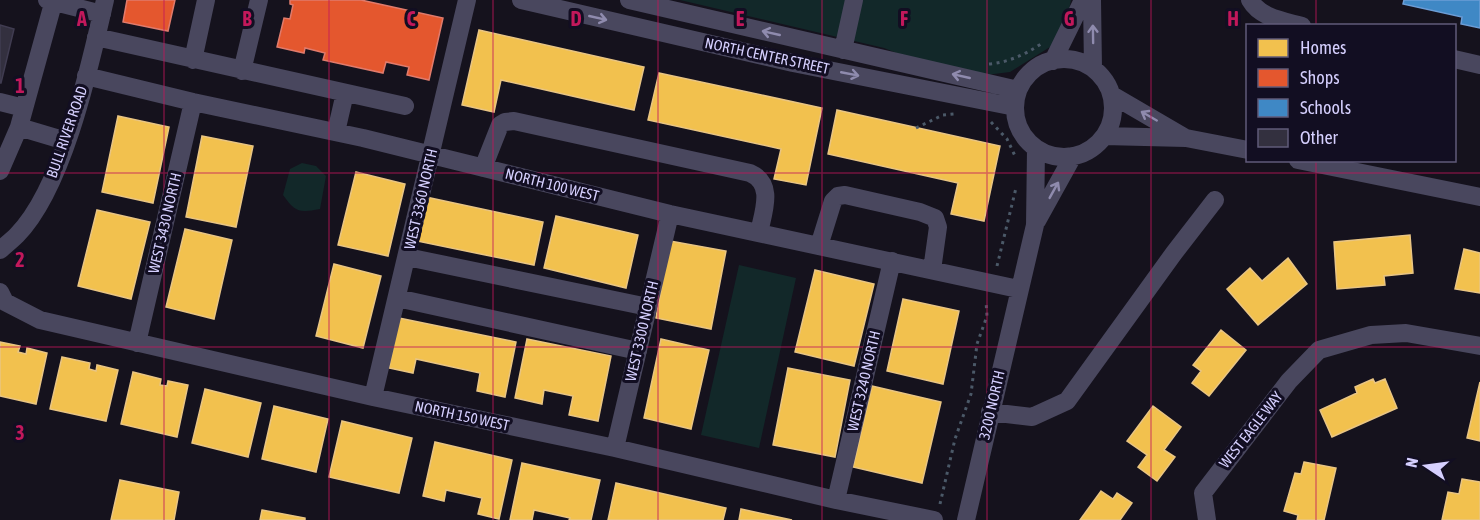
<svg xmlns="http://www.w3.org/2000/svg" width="1480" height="520" font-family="'Asap Condensed',sans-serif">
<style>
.green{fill:#122829}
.homes{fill:#f2c14e;stroke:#e9c583;stroke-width:1.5}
.shops{fill:#e4572e;stroke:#e07b6c;stroke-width:1.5}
.schools{fill:#3f88c5;stroke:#6c9dd6;stroke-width:1.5}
.building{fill:#33303f;stroke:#403c51;stroke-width:1.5}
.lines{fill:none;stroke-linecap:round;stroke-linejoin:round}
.path{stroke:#4b5968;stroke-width:3;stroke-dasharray:3 4.5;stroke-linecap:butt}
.minor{stroke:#49475e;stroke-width:18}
.oneway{stroke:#8f8bae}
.grid{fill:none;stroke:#c2185b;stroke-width:1.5;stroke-opacity:0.55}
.labels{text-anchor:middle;stroke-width:6;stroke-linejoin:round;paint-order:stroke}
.street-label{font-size:15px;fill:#d5cffe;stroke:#120e22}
.grid-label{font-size:20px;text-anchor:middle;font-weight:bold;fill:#c2185b;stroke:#120e22;stroke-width:6;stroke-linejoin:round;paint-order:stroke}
</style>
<rect width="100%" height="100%" fill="#15121d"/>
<!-- green -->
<path class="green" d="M680,0H1071L1067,19L1050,47L1010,72L986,75L904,56L884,48Z
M302,163L316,166L326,176L320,209C299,213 295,212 283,195L290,169Z
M739,265L796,278L759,448L701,435Z"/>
<!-- homes -->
<path class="homes" d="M479,30L644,67L634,110L501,80L494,112L462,105Z
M659,73L822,108L806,185L774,179L781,149L648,120Z
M837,110L1000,146L984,221L951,214L958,183L828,154Z
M118,116L169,127L153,203L102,192Z
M202,136L253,146L236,227L186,217Z
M356,172L405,184L388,256L338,245Z
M426,197L543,222L534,265L417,241Z
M97,210L150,222L131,299L78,286Z
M556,216L638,235L626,288L544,268Z
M185,229L232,240L214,319L166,307Z
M1410,235L1413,273L1384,276L1385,285L1337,289L1334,242Z
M670,241L726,251L711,329L656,318Z
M1464,249L1480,253V293L1455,289Z
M1288,258L1307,284L1258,325L1227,289L1250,268L1262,281Z
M334,264L381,276L363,348L316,336Z
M815,270L874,284L854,366L795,352Z
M903,299L959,311L943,384L887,371Z
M399,318L516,342L505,397L477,391L480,373L416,359L413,373L389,368Z
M1221,330L1246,350L1209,396L1192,383L1201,371L1193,365Z
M527,339L611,356L598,421L569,415L573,396L544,390L542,404L515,398Z
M661,339L709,350L691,429L644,418Z
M0,342L20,346L18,352L26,354L27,348L47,353L36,404L0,396Z
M62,357L90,363L89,369L96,371L97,365L118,370L106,421L50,409Z
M788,368L850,380L835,457L773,445Z
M133,372L161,379L160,385L167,386L168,381L188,385L177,437L121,424Z
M1373,379L1375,383L1385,379L1397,408L1332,437L1320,410L1357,393L1355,387Z
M1480,382V441L1467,438Z
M872,386L941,402L922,483L853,467Z
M205,389L261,403L248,457L192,443Z
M274,406L328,419L316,472L262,459Z
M1153,406L1181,427L1164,450L1175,457L1157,481L1138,467L1147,455L1127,441Z
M342,421L412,438L399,493L329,477Z
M435,442L512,460L499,519L478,514L482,498L446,490L444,501L423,496Z
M1304,462L1336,468L1324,520H1297L1298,515L1284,511L1295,473L1301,474Z
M522,463L600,480L591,520H569L570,518L534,510L532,520H510Z
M1462,479L1480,482V520H1442L1448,492L1459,494Z
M120,480L179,492L174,520H111Z
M616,483L726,508L723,520H608Z
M1101,491L1113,499L1117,493L1132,503L1120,520H1080Z
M741,509L792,520H739Z
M262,510L305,518V520H260Z"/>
<!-- shops -->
<path class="shops" d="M127,0H175L168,31L123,22Z
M290,0H361L443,18L429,80L407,75L409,67L386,62L383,73L323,60L325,53L305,48L304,53L277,47L284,18L290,19L293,5L290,4Z"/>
<!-- schools -->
<path class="schools" d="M1404,0H1480V28L1461,24L1462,17L1403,4Z"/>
<!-- building -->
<path class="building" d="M0,25L14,29L1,83H0Z"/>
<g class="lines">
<!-- path -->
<path class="path" d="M989,64C1009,62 1024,55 1041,44
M991,122L1007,139L1016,158
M916,128L943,115L954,114
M997,266L1016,188
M940,504L955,439L971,394L977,344L987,316L986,301"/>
<!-- minor -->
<path class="minor" d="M47,0L102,14
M521,0L793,63L1015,107
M629,0L1018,90
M1092,0L1093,68
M1250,0C1260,18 1284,21 1302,26
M96,37L405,106
M843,50L854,0
M1015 108a49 49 0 1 1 98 0a49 49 0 1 1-98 0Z
M1454,59L1480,65
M193,60L206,0
M1053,61L1083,0
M242,71L259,0
M86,76L193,102L363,138L670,214L1018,289
M1112,95L1184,137
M0,102L24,108
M19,127L66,141
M336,132L345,93
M1104,136L1186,138L1248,150
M1298,160L1480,197
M483,168L500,125L505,122L514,121L750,173C775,184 763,212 759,233
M0,171L19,127L54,0
M1037,221L1073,156
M819,246L833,201L838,196L845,195L920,212L935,218L938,227L932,270
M0,250C6,245 12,240 17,235C64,187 90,65 105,0
M407,257L648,307
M0,292L5,302L40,320L373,397L615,448L836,500L934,520
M397,298L638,351
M137,343L193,102
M373,397L467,0
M990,412L1032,417L1067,401L1174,253L1215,200
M615,448L670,214
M836,500L892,261
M966,520L1035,225L1036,149
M1207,520L1203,493L1289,381L1319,350L1371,335L1406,333L1480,346"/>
</g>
<!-- one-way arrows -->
<defs><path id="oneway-shaft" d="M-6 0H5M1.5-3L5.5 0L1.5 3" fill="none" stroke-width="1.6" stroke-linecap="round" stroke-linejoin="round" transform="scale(1.5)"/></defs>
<g class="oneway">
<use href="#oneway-shaft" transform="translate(598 18) rotate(13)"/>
<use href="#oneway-shaft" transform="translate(771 33) rotate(-167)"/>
<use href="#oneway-shaft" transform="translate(1093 34) rotate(-91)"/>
<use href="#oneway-shaft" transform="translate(850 74) rotate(11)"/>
<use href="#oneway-shaft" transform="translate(961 76) rotate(-167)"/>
<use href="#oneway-shaft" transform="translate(1149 116) rotate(-150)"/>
<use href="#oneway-shaft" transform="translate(1054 190) rotate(-61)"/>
</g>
<!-- grid -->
<path class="grid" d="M164,0V520M329,0V520M493,0V520M658,0V520M822,0V520M987,0V520M1151,0V520M1316,0V26M1316,160V520M0,173H1480M0,347H1480"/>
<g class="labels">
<!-- street labels -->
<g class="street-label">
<text transform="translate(767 56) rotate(12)" y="5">NORTH CENTER STREET</text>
<text transform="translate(67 132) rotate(-71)" y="5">BULL RIVER ROAD</text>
<text transform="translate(552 185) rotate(14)" y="5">NORTH 100 WEST</text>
<text transform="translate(421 199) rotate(-77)" y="5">WEST 3360 NORTH</text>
<text transform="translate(165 223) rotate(-77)" y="5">WEST 3430 NORTH</text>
<text transform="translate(642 331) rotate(-77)" y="5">WEST 3300 NORTH</text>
<text transform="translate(864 381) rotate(-77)" y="5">WEST 3240 NORTH</text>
<text transform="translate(992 405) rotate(-77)" y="5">3200 NORTH</text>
<text transform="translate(462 416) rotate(12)" y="5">NORTH 150 WEST</text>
<text transform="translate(1251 430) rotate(-52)" y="5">WEST EAGLE WAY</text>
</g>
</g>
<g class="grid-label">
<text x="82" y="26">A</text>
<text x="247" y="26">B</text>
<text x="411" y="26">C</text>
<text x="576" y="26">D</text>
<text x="740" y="26">E</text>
<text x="904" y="26">F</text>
<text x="1069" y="26">G</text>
<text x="1233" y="26">H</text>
<text x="20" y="93">1</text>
<text x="20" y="267">2</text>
<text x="20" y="440">3</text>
</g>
<!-- legend -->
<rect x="1246" y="24" width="210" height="138" fill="#120e22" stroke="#605b7a" stroke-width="1.5"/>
<rect x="1258" y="39" width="30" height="18" fill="#f2c14e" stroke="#605b7a" stroke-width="1.5"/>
<text x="1300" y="54" font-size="18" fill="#d5cffe">Homes</text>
<rect x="1258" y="69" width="30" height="18" fill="#e4572e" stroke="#605b7a" stroke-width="1.5"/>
<text x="1300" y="84" font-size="18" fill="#d5cffe">Shops</text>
<rect x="1258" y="99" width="30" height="18" fill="#3f88c5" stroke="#605b7a" stroke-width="1.5"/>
<text x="1300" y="114" font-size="18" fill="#d5cffe">Schools</text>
<rect x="1258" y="129" width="30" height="18" fill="#33303f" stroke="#605b7a" stroke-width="1.5"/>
<text x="1300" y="144" font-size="18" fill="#d5cffe">Other</text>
<!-- north arrow -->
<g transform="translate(1426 466) rotate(283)" stroke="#120e22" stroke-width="4.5" paint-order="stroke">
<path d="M0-4.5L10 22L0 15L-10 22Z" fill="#d5cffe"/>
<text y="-9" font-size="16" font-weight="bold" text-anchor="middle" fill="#d5cffe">N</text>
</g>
</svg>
